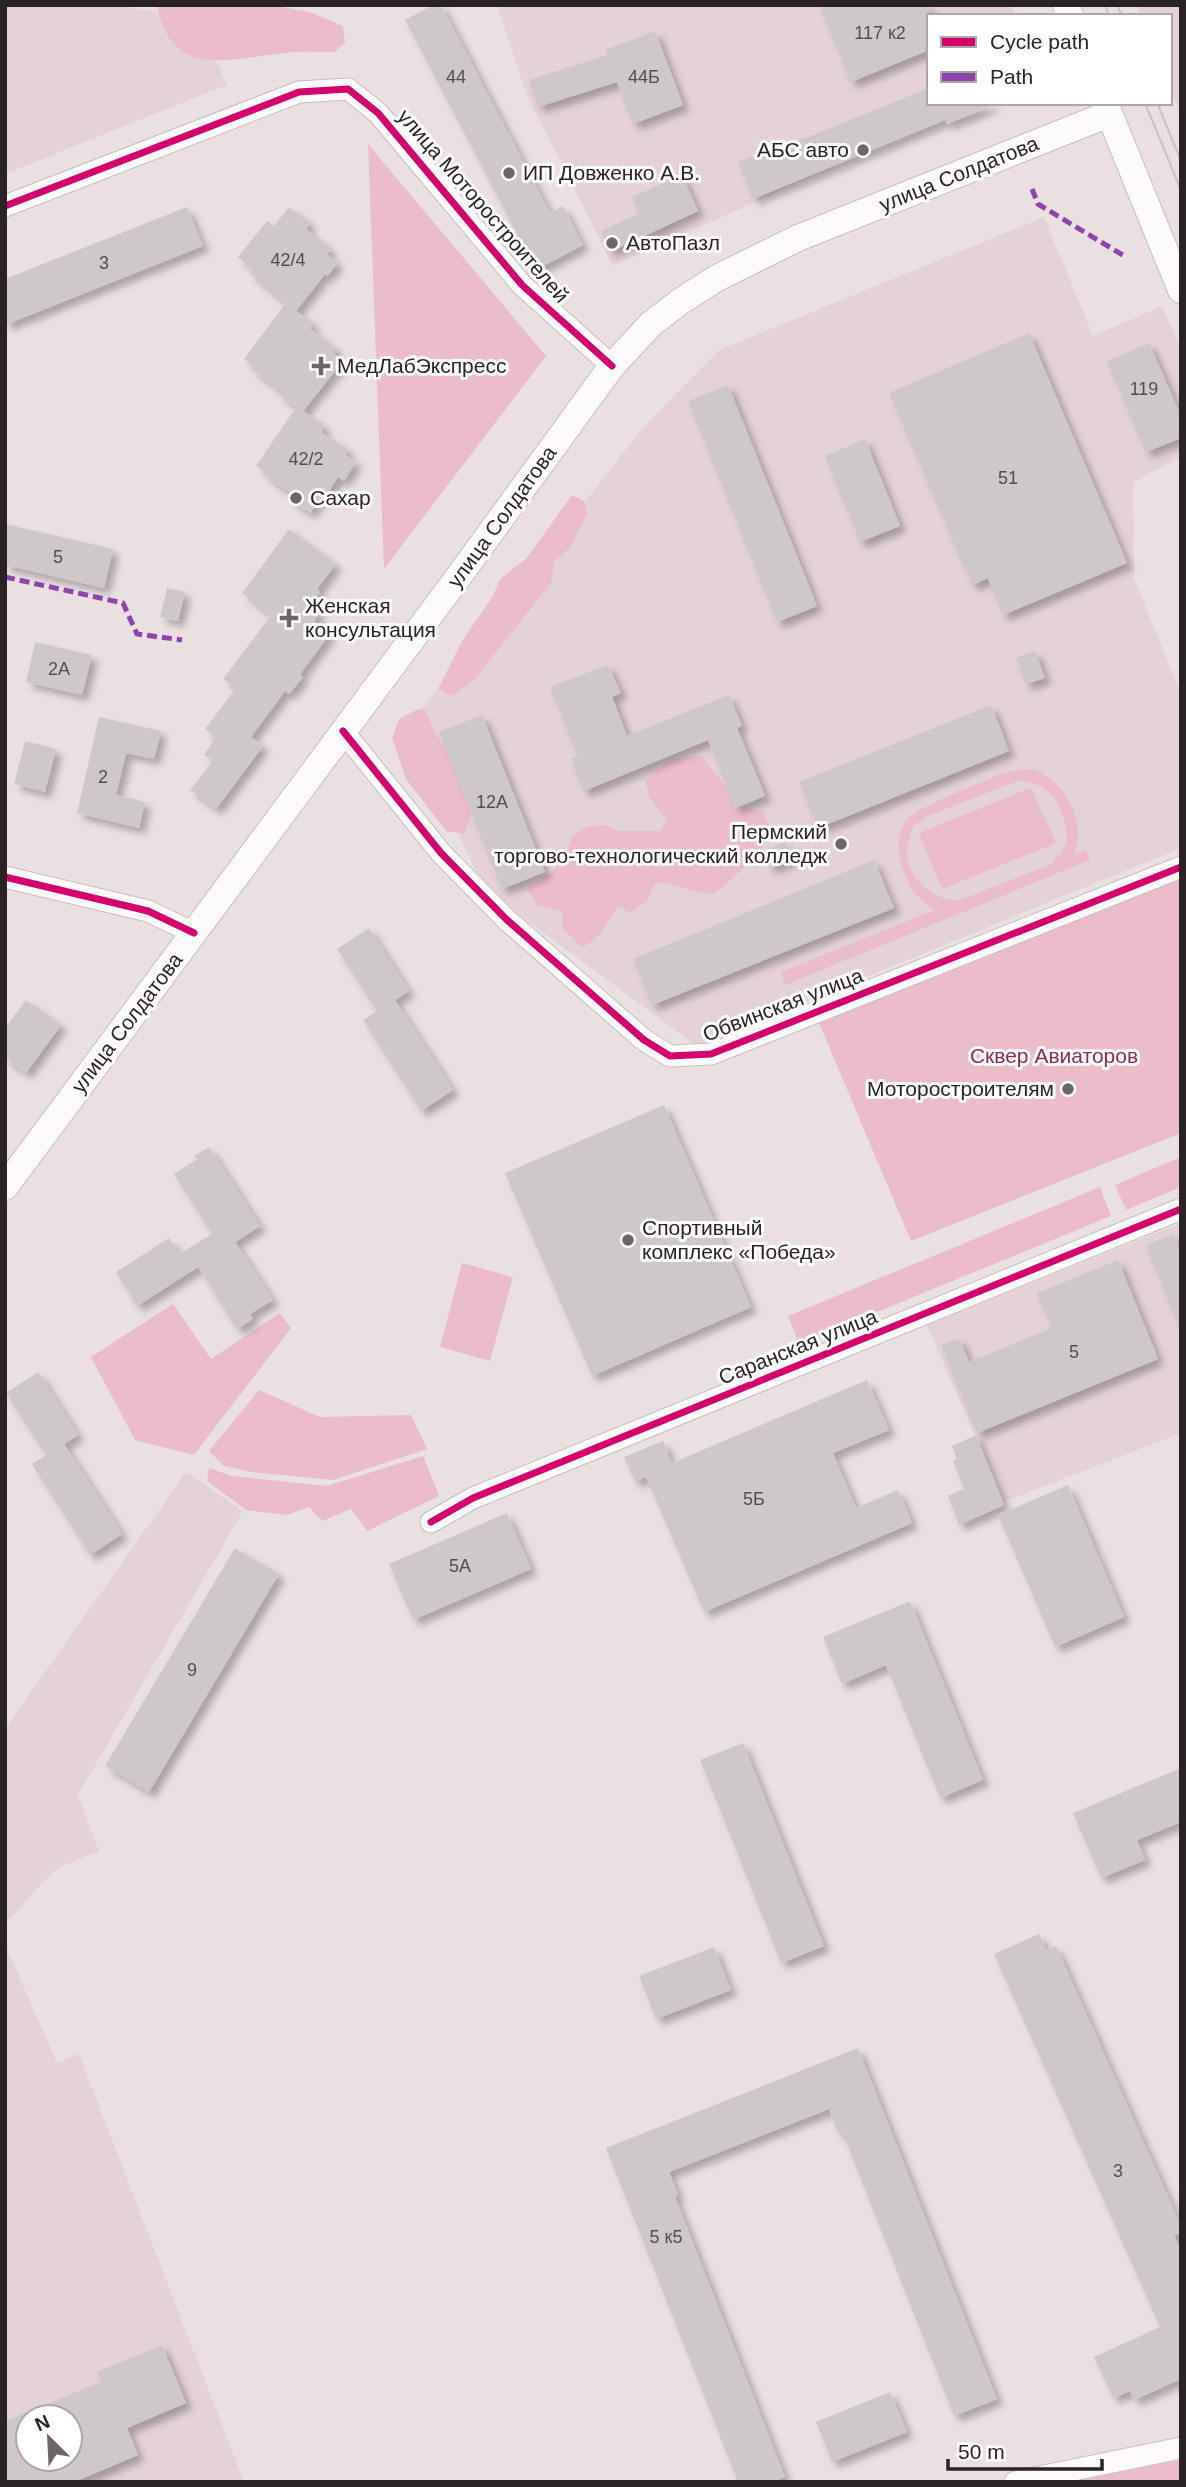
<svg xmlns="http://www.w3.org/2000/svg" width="1186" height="2487" font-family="Arial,sans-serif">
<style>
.built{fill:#e4d2d6;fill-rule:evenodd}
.green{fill:#ebbcc9;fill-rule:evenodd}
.building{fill:#cfc8ca;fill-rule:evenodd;filter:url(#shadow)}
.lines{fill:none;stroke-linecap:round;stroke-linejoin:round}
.minor-casing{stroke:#c5bebf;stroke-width:23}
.major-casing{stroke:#c5bebf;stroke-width:28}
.minor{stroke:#fcfafb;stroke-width:21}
.major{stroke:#fcfafb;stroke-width:26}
.tram{stroke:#c8c5c6;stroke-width:2}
.quiet{stroke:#8e44ad;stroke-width:5;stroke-dasharray:10 5;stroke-linecap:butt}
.cycleway-casing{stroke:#fff;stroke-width:11}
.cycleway{stroke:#d6006c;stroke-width:7}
.poi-dot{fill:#6d6567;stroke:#fff;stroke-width:2.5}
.labels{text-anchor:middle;stroke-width:6;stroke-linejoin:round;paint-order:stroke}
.number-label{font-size:18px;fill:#544d4f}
.poi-label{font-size:21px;fill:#2a2325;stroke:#fff;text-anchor:start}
.street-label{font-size:21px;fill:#2a2325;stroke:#fff}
.park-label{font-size:21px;fill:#902850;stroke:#fff}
</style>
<defs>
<filter id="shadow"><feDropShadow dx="6" dy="6" stdDeviation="3.5" flood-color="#0004"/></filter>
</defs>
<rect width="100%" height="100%" fill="#eae0e2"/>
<!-- built -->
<path class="built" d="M5,5H116L197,18L227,85L5,174Z
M497,5H1011L1016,16H929V103H975L613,266L527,96Z
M1137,5H1181V114L1170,88V16H1141Z
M1044,217L1093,336L1162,306L1181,349V457L1133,482L1134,578L1181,694V848L697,1046L484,889L409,725L642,429L719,350Z
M1181,1223V1433L1004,1502L927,1325Z
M186,1472L243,1511L78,1795L99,1851L56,1869L5,1923V1729Z
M7,1949L57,2063L79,2054L244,2482H5ZM28,2417H70V2459H28Z"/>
<!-- green -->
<path class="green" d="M157,5H271L310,12L343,26L345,43L334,52C317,52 300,51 284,53C229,59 171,80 157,5Z
M368,144L546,356L384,569Z
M572,495L584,501L587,514L571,546L554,562L551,583L473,681L451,696L438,689L462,641L493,596L500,579L526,559Z
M425,709L434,731L455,764L472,812L464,834L446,831L406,779L392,738L399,719L416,710Z
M702,756L742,808L762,811L771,828C769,834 766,843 762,848C758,854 719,892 715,893C696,897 674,880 656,883L646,901L630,913L618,906C605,923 601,939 582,947L562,928V912L537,905L527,888L554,870L565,856L572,836L589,826L606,825L619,831H661L667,820L649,797L646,781C667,760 673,757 702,756Z
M1033,769C1066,783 1087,819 1074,854L1086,850L1090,860L785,985L781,972L935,910C919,901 908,887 903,869C897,852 896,833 908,818C917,808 1002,772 1016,770C1021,769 1027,770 1033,769ZM1017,781C1045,783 1055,793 1064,819C1066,825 1068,834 1066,840C1065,849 1058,857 1052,864L960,900C934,901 909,881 907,853C907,845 911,834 913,826L928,816Z
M1031,788L1056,843L942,889L919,833Z
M1181,876V1133L911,1241L819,1023Z
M1181,1157V1187L1126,1210L1115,1185Z
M1100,1187L1111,1216L799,1344L788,1316Z
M462,1263L513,1277L490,1361L440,1347Z
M173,1304L211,1359L280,1313L291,1328L194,1455L135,1440L91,1357Z
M259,1390L320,1417L411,1415L427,1449L333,1480L251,1472L224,1466L209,1451Z
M423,1456L439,1496L367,1531L351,1509L322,1521L309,1507L287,1515L246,1510L207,1481L209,1468L232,1476L327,1486Z
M1181,2460V2482H1072Z"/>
<!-- building -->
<path class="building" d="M433,5H441L550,213L563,206L583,245L536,270L405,20Z
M819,5H929V50L851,82Z
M655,31L683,105L633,124L617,82L538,107L529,80L607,55L605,50Z
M929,88V103L997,104L947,124L945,120L753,199L738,162L753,156L754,159Z
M682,175L698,211L610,252L601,231L640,213L632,197Z
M187,207L203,246L5,325V279Z
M289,207L310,223L306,229L331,249L327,254L338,263L327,276L325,274L296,311L314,324L310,329L336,348L333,353L343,361L303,411L325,426L321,432L349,450L345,455L356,462L344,481L338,477L323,500L320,498L310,513L290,500L294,495L265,476L267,473L256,466L296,407L302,411L278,394L281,391L252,369L254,367L244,359L285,304L292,309L249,272L253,269L238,257L267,221L274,226Z
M1029,333L1127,563L1003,615L988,578L972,585L889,393Z
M1149,343L1181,416V438L1146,452L1107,361Z
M728,385L817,606L777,622L688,401Z
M865,439L900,526L860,542L825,456Z
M5,524L113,549L104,588L5,565Z
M289,529L336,564L317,589L320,592L310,606L320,613L314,621L330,634L300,674L303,677L289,694L285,691L251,737L263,746L216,809L190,790L213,761L204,755L216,737L205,729L236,688L223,679L271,615L242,593Z
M167,588L185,592L178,621L160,617Z
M35,642L92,655L82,695L26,682Z
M1035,651L1045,678L1026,684L1016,658Z
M608,665L621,693L612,697L627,736L729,695L742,726L737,728L765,796L735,808L708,740L584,791L571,759L578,756L550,687Z
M991,705L1009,751L818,828L799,782Z
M482,715L545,872L502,889L439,732Z
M99,717L161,731L154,759L126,753L116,795L145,802L139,828L77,813Z
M25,741L56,749L45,792L14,784Z
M785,842L792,859L770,868L763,851Z
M874,860L894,908L652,1005L633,959Z
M369,928L409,991L395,1000L453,1090L421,1111L363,1020L377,1011L337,949Z
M26,1000L61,1025L26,1073L5,1058V1028Z
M664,1105L751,1307L592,1376L505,1173Z
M209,1147L260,1226L235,1242L273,1300L250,1314L253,1319L237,1329L198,1267L137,1306L116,1272L169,1238L179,1254L212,1234L174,1174L197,1159L194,1156Z
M1173,1234L1181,1253L1180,1329L1146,1245Z
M1118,1260L1158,1359L977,1433L941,1345L959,1338L969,1362L1052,1328L1037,1293Z
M38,1372L78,1435L64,1444L122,1534L90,1555L32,1464L46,1455L6,1393Z
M867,1380L889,1430L833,1453L856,1508L898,1490L912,1523L704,1612L646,1477L635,1482L624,1457L663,1441L672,1463Z
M976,1435L1004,1505L959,1525L948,1496L964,1489L953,1461L957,1459L952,1446Z
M1068,1485L1124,1617L1055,1647L998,1515Z
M507,1513L531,1569L413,1620L389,1564Z
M235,1548L279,1574L149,1792L105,1766Z
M910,1601L983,1780L940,1798L886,1665L842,1684L823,1637Z
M743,1743L824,1946L781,1963L700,1760Z
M1181,1768V1822L1137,1840L1145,1860L1101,1878L1073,1813Z
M1039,1934L1046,1950L1056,1946L1181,2226V2233L1174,2236L1181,2251V2379L1134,2400L1130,2391L1113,2398L1094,2357L1160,2327L994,1954Z
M714,1947L731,1990L656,2019L639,1976Z
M858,2048L997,2399L954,2416L842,2131L838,2133L829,2109L669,2172L678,2195L675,2197L785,2477L772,2482H738L606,2148Z
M162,2345L186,2403L127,2428L138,2455L74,2482H5V2421L101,2382L97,2372ZM28,2417H70V2459H28Z
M890,2392L907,2432L832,2462L816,2422Z"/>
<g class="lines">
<defs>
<path id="minor" d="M5,206L299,92L348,89L378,113L522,285L612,366
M343,731L441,853L507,920L644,1040L670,1056L711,1054L1181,867
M5,877L148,911L194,933
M431,1522L473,1498L1181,1209
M1015,2482L1181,2448"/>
<path id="major" d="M1066,5L1070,16
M1105,103L1181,290
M5,1187L459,576L612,366L651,324L681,301L717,278L798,238L1109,114"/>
</defs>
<!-- minor casing -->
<use href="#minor" class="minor-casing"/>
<!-- major casing -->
<use href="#major" class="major-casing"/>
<!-- minor -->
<use href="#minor" class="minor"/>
<!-- major -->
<use href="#major" class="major"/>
<!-- tram -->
<path class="tram" d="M1105,5L1109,16
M1117,5L1122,16
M1145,103L1181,190
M1157,103L1181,161"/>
<!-- quiet -->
<path class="quiet" d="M1032,189L1038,204L1126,257
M5,577L123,603L137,634L182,640"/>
<defs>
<path id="cycleway" d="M5,206L299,92L348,89L378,113L522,285L612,366
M343,731L441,853L507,920L644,1040L670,1056L711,1054L1181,867
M5,877L148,911L194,933
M431,1522L473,1498L1181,1209"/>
</defs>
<!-- cycleway casing -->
<use href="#cycleway" class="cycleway-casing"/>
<!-- cycleway -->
<use href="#cycleway" class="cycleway"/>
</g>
<!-- markers -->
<g class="poi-dot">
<circle cx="863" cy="150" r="7"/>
<circle cx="509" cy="173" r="7"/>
<circle cx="612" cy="243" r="7"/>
<path d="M317.5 355.5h7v7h7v7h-7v7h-7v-7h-7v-7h7z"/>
<circle cx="296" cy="498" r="7"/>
<path d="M285.5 607.5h7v7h7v7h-7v7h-7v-7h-7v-7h7z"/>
<circle cx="841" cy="844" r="7"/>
<circle cx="1068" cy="1089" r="7"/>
<circle cx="628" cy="1240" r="7"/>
</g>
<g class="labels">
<!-- number labels -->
<g class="number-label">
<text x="880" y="39">117 к2</text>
<text x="456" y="83">44</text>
<text x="644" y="83">44Б</text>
<text x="288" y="266">42/4</text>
<text x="104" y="269">3</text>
<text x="1144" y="395">119</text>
<text x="306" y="465">42/2</text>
<text x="1008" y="484">51</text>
<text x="58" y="563">5</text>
<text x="59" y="675">2А</text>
<text x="103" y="783">2</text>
<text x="492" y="808">12А</text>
<text x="1074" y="1358">5</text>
<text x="754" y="1505">5Б</text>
<text x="460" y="1572">5А</text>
<text x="192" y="1676">9</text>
<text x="1118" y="2177">3</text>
<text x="666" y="2243">5 к5</text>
</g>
<!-- poi labels -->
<g class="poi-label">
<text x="849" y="157" text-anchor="end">АБС авто</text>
<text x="523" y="180">ИП Довженко А.В.</text>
<text x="626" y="250">АвтоПазл</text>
<text x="337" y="373">МедЛабЭкспресс</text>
<text x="310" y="505">Сахар</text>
<text x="305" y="613">Женская<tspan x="305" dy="24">консультация</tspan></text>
<text x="827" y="839" text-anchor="end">Пермский<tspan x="827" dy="24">торгово-технологический колледж</tspan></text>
<text x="1054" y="1096" text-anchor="end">Моторостроителям</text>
<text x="642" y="1235">Спортивный<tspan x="642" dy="24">комплекс «Победа»</tspan></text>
</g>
<!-- street labels -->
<g class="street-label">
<text transform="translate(959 174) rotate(-22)" y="7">улица Солдатова</text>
<text transform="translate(483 206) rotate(49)" y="7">улица Моторостроителей</text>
<text transform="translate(502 517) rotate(-54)" y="7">улица Солдатова</text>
<text transform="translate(783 1005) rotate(-21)" y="7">Обвинская улица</text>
<text transform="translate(127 1023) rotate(-53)" y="7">улица Солдатова</text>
<text transform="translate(798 1347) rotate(-22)" y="7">Саранская улица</text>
</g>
<!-- park labels -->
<g class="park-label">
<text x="1054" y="1063">Сквер Авиаторов</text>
</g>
</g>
<!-- border -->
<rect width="1186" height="2487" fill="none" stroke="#2a2325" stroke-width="14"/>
<!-- legend -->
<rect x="927" y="14" width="245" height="91" fill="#ffffff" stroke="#aaa7a8" stroke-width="2"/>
<rect x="941" y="37" width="35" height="10" fill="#d6006c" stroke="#aaa7a8" stroke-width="2"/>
<text x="990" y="49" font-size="21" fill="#2a2325">Cycle path</text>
<rect x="941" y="72" width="35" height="10" fill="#8e44ad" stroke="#aaa7a8" stroke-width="2"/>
<text x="990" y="84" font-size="21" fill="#2a2325">Path</text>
<!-- north arrow -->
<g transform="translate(49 2438) rotate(336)"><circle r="33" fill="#ffffff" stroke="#aaa7a8" stroke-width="2"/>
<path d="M0-5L12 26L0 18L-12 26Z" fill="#6d6567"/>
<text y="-10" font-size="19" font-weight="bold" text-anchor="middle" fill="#2a2325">N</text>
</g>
<!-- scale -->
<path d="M948 2459v10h154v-10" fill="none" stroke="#2a2325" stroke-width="3.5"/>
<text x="958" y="2459" font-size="21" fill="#2a2325" stroke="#ffffff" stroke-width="5" paint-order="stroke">50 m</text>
</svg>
